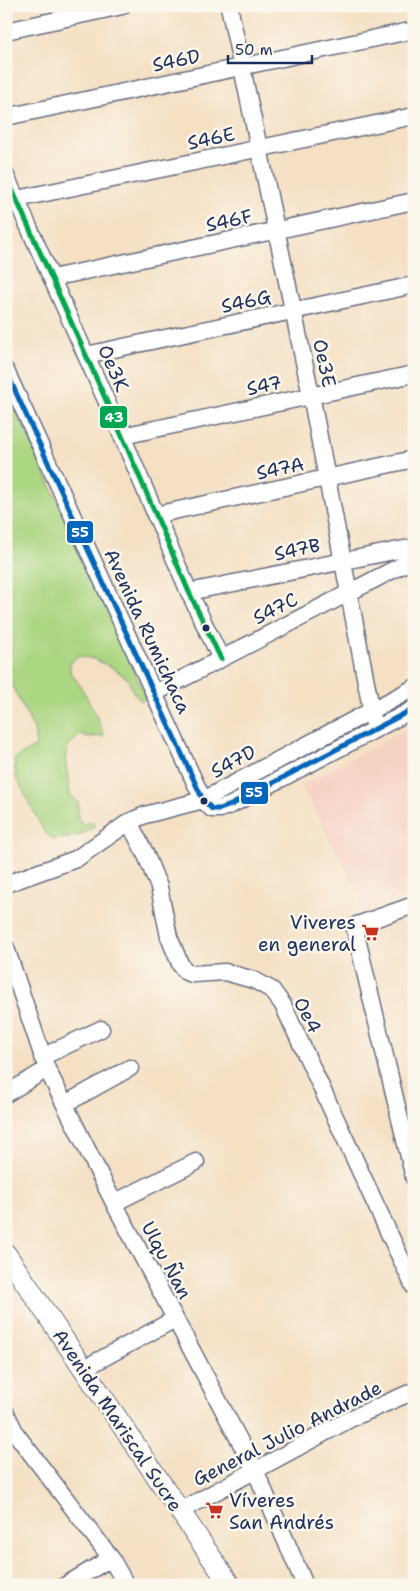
<svg xmlns="http://www.w3.org/2000/svg" width="420" height="1591" font-family="'Shantell Sans',sans-serif">
<style>
.built{fill:#f6d2c4}
.green{fill:#abd682;stroke:#638270}
.lines{fill:none;stroke-linecap:round;stroke-linejoin:round}
.minor-casing{stroke:#676d82;stroke-width:19}
.major-casing{stroke:#676d82;stroke-width:22}
.minor{stroke:#fff;stroke-width:16}
.major{stroke:#fff;stroke-width:20}
.bus-1-casing{stroke:#fbf7ec;stroke-width:9}
.bus-2-casing{stroke:#fbf7ec;stroke-width:9}
.bus-1{stroke:#00a651;stroke-width:5}
.bus-2{stroke:#0065bd;stroke-width:5}
.bus-dot{fill:#1b2f5e;stroke:#fbf7ec;stroke-width:2}
.labels{text-anchor:middle;stroke-width:5;stroke-linejoin:round;paint-order:stroke}
.street-label{font-size:19px;fill:#1b2f5e;stroke:#fbf7ec}
.poi-label{font-size:19px;fill:#1b2f5e;stroke:#fbf7ec;text-anchor:end}
.line-badge{stroke:#fbf7ec;stroke-width:2}
.badge-label{font-size:14px;text-anchor:middle;font-weight:bold;fill:#fff}
</style>
<rect width="100%" height="100%" fill="#fbf7ec"/>
<filter id="ink" filterUnits="userSpaceOnUse"><feTurbulence type="fractalNoise" baseFrequency=".02" numOctaves="2"/><feDisplacementMap in="SourceGraphic" scale="10" xChannelSelector="R" yChannelSelector="G"/><feConvolveMatrix kernelMatrix="1 2 1 2 8 2 1 2 1" color-interpolation-filters="sRGB"/></filter>
<filter id="wash" filterUnits="userSpaceOnUse"><feTurbulence type="fractalNoise" baseFrequency=".0096" numOctaves="4" result="noise"/><feDisplacementMap in="SourceGraphic" scale="20" xChannelSelector="R" yChannelSelector="G"/><feGaussianBlur stdDeviation="1.12" result="paint"/><feColorMatrix in="noise" values="0 0 0 0 0 0 0 0 0 0 0 0 0 0 0 0 0 1.4 0 .05"/><feComposite in="paint" operator="in"/></filter>
<g filter="url(#wash)">
<rect width="100%" height="100%" fill="#f5e0c4"/>
<!-- built -->
<path class="built" d="M414,726V893L368,911L301,785Z"/>
<!-- green -->
<path class="green" d="M6,387L146,698L141,701L133,692L128,679L113,668L94,659L78,656L70,663V672C81,684 100,720 104,736L88,737L81,734L69,745L65,758L70,794L78,802V818L83,824L93,822L94,827C80,836 69,839 52,839L44,831L16,777L14,759L36,746L34,729L6,674Z"/>
</g>
<g filter="url(#ink)">
<g class="lines">
<defs>
<path id="minor" d="M229,6L311,395L375,729
M6,31L122,6
M6,117L414,30
M6,176L122,436L189,592L221,659
M17,199L414,116
M52,278L414,201
M86,355L414,285
M6,371L203,800L212,809H220L231,805L414,709
M122,436L414,374
M155,515L414,459
M189,592L414,547
M155,693L414,559
M129,822L145,853L159,887L169,937L181,966L186,972L193,974L225,972L254,980L272,990L283,1005L414,1287
M6,884L76,859L129,822L145,815L203,800L414,688
M414,905L357,925L355,930L414,1178
M6,948L47,1069L114,1203L255,1470L305,1585
M42,1057L101,1029
M6,1094L47,1069
M65,1104L130,1068
M114,1203L196,1162
M83,1369L175,1319
M6,1413L16,1434L111,1558L126,1585
M180,1511L352,1418L414,1391
M66,1585L111,1558"/>
<path id="major" d="M6,1254L230,1585"/>
</defs>
<!-- minor casing -->
<use href="#minor" class="minor-casing"/>
<!-- major casing -->
<use href="#major" class="major-casing"/>
<!-- minor -->
<use href="#minor" class="minor"/>
<!-- major -->
<use href="#major" class="major"/>
<defs>
<path id="bus-1" d="M6,176L122,436L189,592L221,659"/>
<path id="bus-2" d="M6,371L203,800L212,809H220L231,805L411,710"/>
</defs>
<!-- bus-1 casing -->
<use href="#bus-1" class="bus-1-casing"/>
<!-- bus-2 casing -->
<use href="#bus-2" class="bus-2-casing"/>
<!-- bus-1 -->
<use href="#bus-1" class="bus-1"/>
<!-- bus-2 -->
<use href="#bus-2" class="bus-2"/>
</g>
</g>
<!-- icons -->
<defs>
<symbol id="supermarket-bare" viewBox="-9 -9 18 18"><path d="M-6-5.5h2.5l.6 2H6L4.5 2H-2.5L-4.4-4H-6ZM-1.5 3.2a1.3 1.3 0 1 0 .1 0ZM3 3.2a1.3 1.3 0 1 0 .1 0Z" fill="#c8321e" stroke="#fbf7ec" stroke-width="2.5" paint-order="stroke"/></symbol>
</defs>
<g fill-rule="evenodd">
<use href="#supermarket-bare" x="358" y="920" width="25" height="25"/>
<use href="#supermarket-bare" x="202" y="1498" width="25" height="25"/>
</g>
<!-- markers -->
<g class="bus-dot">
<circle cx="206" cy="628" r="4.5"/>
<circle cx="204" cy="801" r="4.5"/>
</g>
<g class="labels">
<!-- street labels -->
<g class="street-label">
<text transform="translate(176 60) rotate(-12)" y="7">S46D</text>
<text transform="translate(211 138) rotate(-12)" y="7">S46E</text>
<text transform="translate(229 220) rotate(-12)" y="7">S46F</text>
<text transform="translate(246 301) rotate(-12)" y="7">S46G</text>
<text transform="translate(325 363) rotate(78)" y="7">Oe3E</text>
<text transform="translate(114 368) rotate(66)" y="7">Oe3K</text>
<text transform="translate(264 385) rotate(-12)" y="7">S47</text>
<text transform="translate(280 468) rotate(-12)" y="7">S47A</text>
<text transform="translate(297 549) rotate(-12)" y="7">S47B</text>
<text transform="translate(275 608) rotate(-27)" y="7">S47C</text>
<text transform="translate(148 631) rotate(65)" y="7">Avenida Rumichaca</text>
<text transform="translate(233 761) rotate(-28)" y="7">S47D</text>
<text transform="translate(308 1015) rotate(63)" y="7">Oe4</text>
<text transform="translate(167 1260) rotate(62)" y="7">Ulqu Ñan</text>
<text transform="translate(118 1420) rotate(56)" y="7">Avenida Mariscal Sucre</text>
<text transform="translate(287 1433) rotate(-27)" y="7">General Julio Andrade</text>
</g>
<!-- poi labels -->
<g class="poi-label">
<text x="356" y="929">Viveres<tspan x="356" dy="22">en general</tspan></text>
<text x="229" y="1507" text-anchor="start">Víveres<tspan x="229" dy="22">San Andrés</tspan></text>
</g>
</g>
<g class="line-badge">
<rect x="99" y="405" width="29" height="24" rx="5" fill="#00a651"/>
<rect x="66" y="520" width="28" height="24" rx="5" fill="#0065bd"/>
<rect x="240" y="781" width="29" height="24" rx="5" fill="#0065bd"/>
</g>
<g class="badge-label">
<text x="114" y="422">43</text>
<text x="80" y="537">55</text>
<text x="254" y="797">55</text>
</g>
<!-- margin -->
<rect width="420" height="1591" fill="none" stroke="#fbf7ec" stroke-width="25"/>
<!-- scale -->
<path d="M228 55v8h84v-8" fill="none" stroke="#1b2f5e" stroke-width="2.5"/>
<text x="235" y="55" font-size="15" fill="#1b2f5e" stroke="#fbf7ec" stroke-width="4" paint-order="stroke">50 m</text>
</svg>
